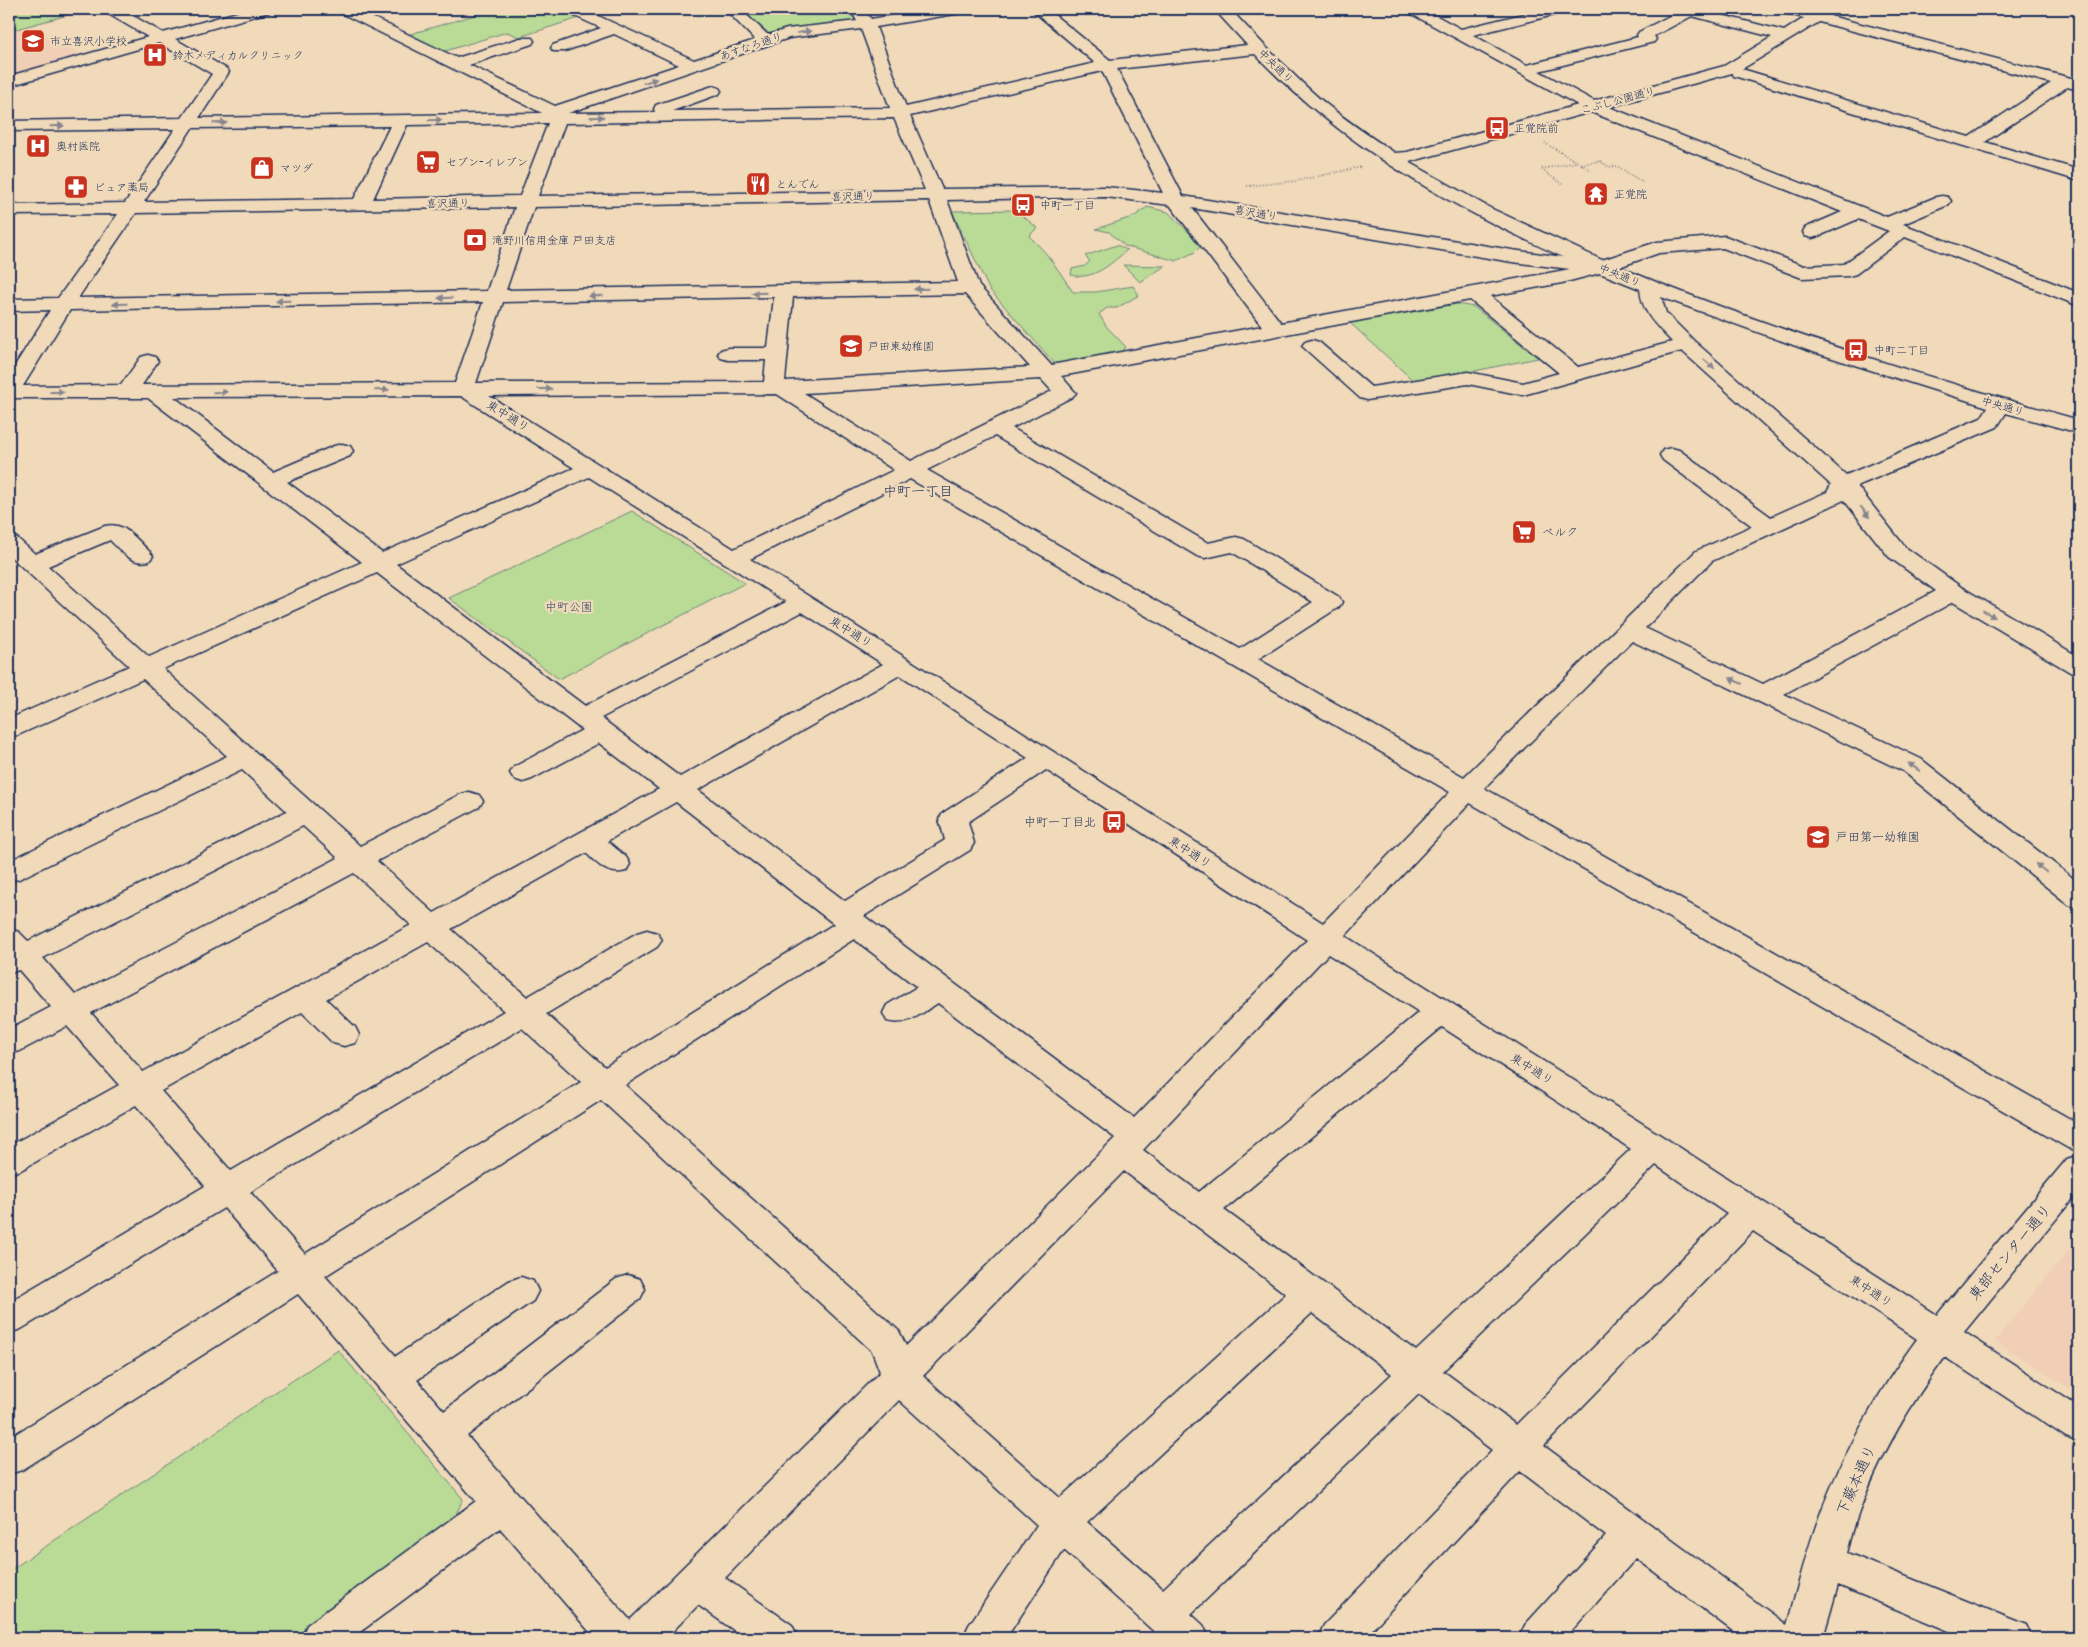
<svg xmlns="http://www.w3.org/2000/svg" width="2088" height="1647" font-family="Mali,'Klee One',sans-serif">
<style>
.built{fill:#f1cfb7}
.green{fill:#b9db95;stroke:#6a857a}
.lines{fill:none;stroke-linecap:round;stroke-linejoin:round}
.minor-casing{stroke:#1b2f5e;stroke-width:3}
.path{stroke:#1b2f5e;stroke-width:2;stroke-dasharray:0.5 2.5;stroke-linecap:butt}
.minor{fill:#f1dab9;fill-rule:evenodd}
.oneway{fill:#86848c}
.labels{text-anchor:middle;stroke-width:4.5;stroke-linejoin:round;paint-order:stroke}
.far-poi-label{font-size:11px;fill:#1b2f5e;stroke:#f1dab9;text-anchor:start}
.far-street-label{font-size:11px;fill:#1b2f5e;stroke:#f1dab9}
.street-label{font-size:12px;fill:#1b2f5e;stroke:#f1dab9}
.poi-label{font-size:12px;fill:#1b2f5e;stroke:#f1dab9;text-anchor:start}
.park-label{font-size:12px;fill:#334966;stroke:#f1dab9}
.neighbourhood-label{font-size:14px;fill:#1b2f5e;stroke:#f1dab9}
.near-street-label{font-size:15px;fill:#1b2f5e;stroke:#f1dab9}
</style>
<rect width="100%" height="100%" fill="#f1dab9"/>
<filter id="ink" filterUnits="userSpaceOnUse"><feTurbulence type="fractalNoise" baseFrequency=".02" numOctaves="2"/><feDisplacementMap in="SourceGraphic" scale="10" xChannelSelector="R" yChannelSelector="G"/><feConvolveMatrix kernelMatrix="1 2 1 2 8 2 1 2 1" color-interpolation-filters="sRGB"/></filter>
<g filter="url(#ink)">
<!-- built -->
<path class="built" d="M9,9H97L31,26L82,55L9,76Z
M2079,1237V1394L1995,1341Z"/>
<!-- green -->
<path class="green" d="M9,9H90L9,31Z
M495,9H563L582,17L519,37L507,32L442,52L407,35Z
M741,9H847L856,21L791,29L772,36Z
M1147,207L1168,212L1202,245L1195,252L1176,261L1125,246L1109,232L1096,229L1135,216Z
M1016,210L1037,228L1029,236C1049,254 1058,270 1073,292H1096L1133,286L1139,295L1117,308H1107L1099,314L1106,326L1126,347L1121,352L1055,364L989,289L952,211Z
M1117,245L1127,250C1111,264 1093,281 1071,275L1072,269L1085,266L1090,261L1085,256Z
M1123,265L1164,266H1165L1140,282Z
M1457,304L1474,307L1538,358L1416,383L1350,323Z
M632,511L745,583L559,679L449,598Z
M338,1350L463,1499L451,1526L299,1638H20L9,1620V1571Z"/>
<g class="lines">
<defs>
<path id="minor" d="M103,9H121L163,33L248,9H271L269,12L175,39L227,69L229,72L199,118L542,113L339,12L337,9H355L457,58L520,38H532L534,41L532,44L469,65L555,106L679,65L614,34L565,51H553L551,48L553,45L601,28L566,12L564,9H583L694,60L755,40L725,9H740L768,35L787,29L857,21L850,9H864L871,19L930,9H962L960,12L955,14L876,27L906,107L1095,63L1031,9H1047L1110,60L1247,45L1214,9H1230C1259,40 1288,71 1320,99C1344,119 1369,136 1395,153L1407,152L1578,105L1408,12L1406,9H1424L1461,29L1543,9H1568L1566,12L1473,35L1527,65L1638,37L1637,35L1639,32L1677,12L1674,9H1698L1784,31L1804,18L1781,12L1779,9H1803L1815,12L1821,9H1838L1830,16L2079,80V90L2067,87L1985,142L2079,170V181L1734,76L1732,73L1609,107L1887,217L1936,197L1942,196L1948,197L1951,201L1948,205L1903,224L2079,293V306L1905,237L1856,274L1849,276L1802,278L1723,248L1659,253L1619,267C1769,329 1924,377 2079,420V433L2006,413L1997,427L1857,486L1905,547L1961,587L2079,657V674L2070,672L1953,602L1784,694L1921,759L2079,883V908L2069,905L1903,771L1632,641L1484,788L2079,1124V1151L2068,1148L1470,803L1345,936L1665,1138L1937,1315L2067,1159L2079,1155V1191L1964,1332L2079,1407V1442L2066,1437L1945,1357C1910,1404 1879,1457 1859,1512C1854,1525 1851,1539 1847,1553L2026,1625L2032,1638H1966L1838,1585L1823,1638H1742L1636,1558L1565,1638H1519L1525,1625L1606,1536L1520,1471L1364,1638H1318L1324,1625L1492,1450L1419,1394L1191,1614L1203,1625L1209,1638H1161L1064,1550L1006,1638H963L969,1625L1037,1525L899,1400L725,1578L792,1625L798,1638H745L698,1605L666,1638H595L500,1528L352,1638H301L307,1625L476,1501L298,1294L22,1470L9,1474V1438L278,1271L224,1208L21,1329L9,1333V1302L205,1186L136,1105L21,1170L9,1174V1146L119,1085L67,1026L20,1051L9,1054V1029L51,1007L19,970L9,973V929L19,932L28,941L287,811L242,770L19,879L9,881V861L227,756L143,679L18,735L9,737V719L129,666L9,555V536L17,538L35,554L105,526C124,521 136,539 149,551L153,556L149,561C132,565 122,552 110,540L48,566L149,657L362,562L148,398H9V375L50,310L9,311V299L58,298L118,214L9,215V205L125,203L175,129L9,131V121L182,118L212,74L159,43L9,86V76L148,37L105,12ZM1692,16L1772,37L1724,66L1594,101L1539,71L1654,42L1656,39L1654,36ZM1819,22L2051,83L1969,137L1742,69ZM861,29L890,108L672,111L719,94L721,91L719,88L713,86L656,105L654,109L655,112L568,113L789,38ZM1255,54C1341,145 1450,206 1563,257L1512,250L1183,196L1117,69ZM1102,71L1163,193L1106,187L942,189L910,116ZM1591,112L1842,212L1805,228L1803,232L1805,236L1812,238L1819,236L1858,219L1889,231L1844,264L1804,266L1725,236L1657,242L1602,260L1490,208L1409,162ZM894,118L925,190L538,196L565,123ZM548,123L520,196L373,199L407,125ZM390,126L354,199L144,202L192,128ZM1106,197L1170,205L1262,326L1051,365L979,286L947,200ZM929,200L958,282L506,290L534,207ZM515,207L487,291L78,298L136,213ZM1192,208L1512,262L1570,269L1281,323ZM1600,273L1640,289C1642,313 1656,325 1672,342L1578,367L1490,296L1562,283ZM965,294L1030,367L785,381L793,297ZM774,297L768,348H728L721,350L718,354L721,358L728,360H766L764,382L476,383L503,302ZM1661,297L1807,350L1988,407L1981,418L1846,475L1693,340L1666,313ZM1470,300L1559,373L1523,383L1468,372L1371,387L1319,342L1312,340L1305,342L1302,346L1360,398L1367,400L1468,384L1523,395L1682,351L1831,485L1827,492L1771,517L1679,450L1671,448L1663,450L1660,455L1663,460L1752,526L1696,551L1464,777L1258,659L1339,607L1342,602L1339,597L1244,539L1236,537L1208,543L1012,428L1072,397L1076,393L1061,376ZM483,302L455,383L142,385L158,361L155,357L148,355L141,357L121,385L23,386L70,310ZM1041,379L1052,391L911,461L804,393ZM777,394L894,470L734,549L489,396ZM461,396L574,468L382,553L287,482L350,456L353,451L350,446L342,444L334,446L273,472L174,397ZM995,436L1197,556L1205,558L1232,552L1313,602L1240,649L927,470ZM589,477L786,602L585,706L396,564ZM910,479L1450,792L1323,923L750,559ZM1844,500L1889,557L1936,591L1763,684L1645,628L1712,561ZM377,573L582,730L514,767L510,773L514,779L523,782L532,779L599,743L659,789L434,913L377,861L479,807L483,801L479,795L469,792L459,795L360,846L163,669ZM802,612L883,664L680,777L601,718ZM900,675L1028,758L943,813L939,819L945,840L845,901L698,790ZM1046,770L1307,940L1134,1118L864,916L970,850L974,843L968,822ZM676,802L834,924L605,1067L546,1014L657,947L662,940L657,933L647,930L637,933L527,997L451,929L586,853C599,865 608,876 626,871L630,864L626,857L607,841ZM303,826L338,858L75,995L43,958ZM354,873L411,925L143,1072L91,1013ZM854,939L917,987L887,1005L883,1013L887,1021C908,1027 921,1013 938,1003L1115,1138L906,1346L899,1331L625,1085ZM428,942L504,1011L231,1171L161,1091L302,1012L333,1043L344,1046L355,1043L359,1035L355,1027L326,999ZM1328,954L1419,1012L1199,1192L1143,1150ZM1442,1027L1631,1149L1416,1351L1224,1210ZM522,1028L581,1082L305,1254L250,1192ZM601,1100L872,1351L880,1372L630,1620L467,1436L640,1299L645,1289L640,1279L628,1275L616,1279L444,1411L417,1380L533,1301L538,1291L533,1281L521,1277L509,1281L396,1356L325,1276ZM1656,1165L1727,1214L1516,1425L1443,1371ZM1124,1171L1286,1294L1060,1498L923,1376ZM1753,1231L1917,1339C1880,1389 1843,1454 1821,1512C1807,1548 1798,1587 1787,1625L1544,1446ZM1312,1313L1392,1374L1163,1589L1087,1522Z"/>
</defs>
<!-- minor casing -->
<use href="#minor" class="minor-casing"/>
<!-- path -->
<path class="path" d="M1545,143L1591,170
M1582,164L1600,161L1609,167L1617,166L1642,182
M1562,184L1541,169L1577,162
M1247,186L1296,181L1361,167"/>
<!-- minor -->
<use href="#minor" class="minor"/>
</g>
<!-- one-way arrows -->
<defs><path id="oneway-solid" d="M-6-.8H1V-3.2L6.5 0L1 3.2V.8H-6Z" transform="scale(1.25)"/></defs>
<g class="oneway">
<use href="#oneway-solid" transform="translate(804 32) rotate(-7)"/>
<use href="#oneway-solid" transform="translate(650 81) rotate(-18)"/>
<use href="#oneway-solid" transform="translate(597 117) rotate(-1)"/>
<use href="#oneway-solid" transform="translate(435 120) rotate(-1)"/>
<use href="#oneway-solid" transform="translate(220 123) rotate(-1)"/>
<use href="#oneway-solid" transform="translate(57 126) rotate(-1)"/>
<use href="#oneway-solid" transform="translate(921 289) rotate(179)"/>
<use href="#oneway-solid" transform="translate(759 293) rotate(179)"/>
<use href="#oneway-solid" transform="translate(596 296) rotate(179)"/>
<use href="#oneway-solid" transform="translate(445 298) rotate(179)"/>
<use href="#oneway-solid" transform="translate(283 301) rotate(179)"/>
<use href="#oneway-solid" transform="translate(120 304) rotate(179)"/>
<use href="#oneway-solid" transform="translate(1709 364) rotate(41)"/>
<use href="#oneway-solid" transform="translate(545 389)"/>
<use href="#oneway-solid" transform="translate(382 390) rotate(-1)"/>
<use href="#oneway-solid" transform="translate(57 392)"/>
<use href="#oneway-solid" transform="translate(220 392) rotate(-1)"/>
<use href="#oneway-solid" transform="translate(1865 512) rotate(52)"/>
<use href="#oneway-solid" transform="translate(1989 614) rotate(30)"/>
<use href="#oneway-solid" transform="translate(1736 681) rotate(-155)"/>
<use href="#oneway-solid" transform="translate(1914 767) rotate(-146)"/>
<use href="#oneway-solid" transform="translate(2041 868) rotate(-141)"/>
</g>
</g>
<!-- icons -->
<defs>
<symbol id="school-square" viewBox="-11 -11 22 22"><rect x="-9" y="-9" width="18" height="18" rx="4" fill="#c8321e" stroke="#f1dab9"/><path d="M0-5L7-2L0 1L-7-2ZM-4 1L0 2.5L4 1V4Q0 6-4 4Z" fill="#fff"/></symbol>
<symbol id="hospital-square" viewBox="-11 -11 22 22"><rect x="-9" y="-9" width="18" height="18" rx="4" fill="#c8321e" stroke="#f1dab9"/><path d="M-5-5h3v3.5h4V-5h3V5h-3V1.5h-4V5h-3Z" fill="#fff"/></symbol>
<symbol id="bus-square" viewBox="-11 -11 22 22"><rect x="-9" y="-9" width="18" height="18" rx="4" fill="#c8321e" stroke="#f1dab9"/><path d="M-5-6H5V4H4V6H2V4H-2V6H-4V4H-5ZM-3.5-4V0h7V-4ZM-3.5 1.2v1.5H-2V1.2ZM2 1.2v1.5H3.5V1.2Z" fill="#fff"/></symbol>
<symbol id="supermarket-square" viewBox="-11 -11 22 22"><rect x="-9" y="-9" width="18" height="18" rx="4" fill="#c8321e" stroke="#f1dab9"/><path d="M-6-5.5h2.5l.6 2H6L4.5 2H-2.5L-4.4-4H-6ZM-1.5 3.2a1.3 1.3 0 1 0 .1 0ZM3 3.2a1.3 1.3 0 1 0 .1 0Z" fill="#fff"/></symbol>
<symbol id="shop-square" viewBox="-11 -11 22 22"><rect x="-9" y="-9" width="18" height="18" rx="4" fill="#c8321e" stroke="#f1dab9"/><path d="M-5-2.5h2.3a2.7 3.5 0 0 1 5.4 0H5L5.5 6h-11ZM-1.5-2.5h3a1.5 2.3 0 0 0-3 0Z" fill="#fff"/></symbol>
<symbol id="restaurant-square" viewBox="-11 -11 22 22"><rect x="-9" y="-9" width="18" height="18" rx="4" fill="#c8321e" stroke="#f1dab9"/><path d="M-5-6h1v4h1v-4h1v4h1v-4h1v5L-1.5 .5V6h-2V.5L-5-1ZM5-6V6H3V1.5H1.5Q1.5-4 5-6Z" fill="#fff"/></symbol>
<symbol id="pharmacy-square" viewBox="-11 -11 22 22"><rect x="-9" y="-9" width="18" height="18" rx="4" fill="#c8321e" stroke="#f1dab9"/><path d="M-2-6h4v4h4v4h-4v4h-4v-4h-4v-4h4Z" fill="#fff"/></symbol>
<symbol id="temple-square" viewBox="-11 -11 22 22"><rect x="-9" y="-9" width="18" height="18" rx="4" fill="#c8321e" stroke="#f1dab9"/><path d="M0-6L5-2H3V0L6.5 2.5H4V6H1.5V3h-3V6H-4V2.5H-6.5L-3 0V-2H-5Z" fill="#fff"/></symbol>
<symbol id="bank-square" viewBox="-11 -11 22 22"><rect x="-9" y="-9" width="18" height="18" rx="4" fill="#c8321e" stroke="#f1dab9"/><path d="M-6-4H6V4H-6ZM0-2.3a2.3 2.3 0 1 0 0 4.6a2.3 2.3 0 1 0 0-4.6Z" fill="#fff"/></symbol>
</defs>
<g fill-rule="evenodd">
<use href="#school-square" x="19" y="27" width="28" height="28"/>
<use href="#hospital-square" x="141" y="41" width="28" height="28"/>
<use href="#bus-square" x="1483" y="114" width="28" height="28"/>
<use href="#hospital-square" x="24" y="132" width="28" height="28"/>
<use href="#supermarket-square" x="414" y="148" width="28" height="28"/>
<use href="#shop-square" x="248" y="154" width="28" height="28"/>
<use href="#restaurant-square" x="744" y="170" width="28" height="28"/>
<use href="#pharmacy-square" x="62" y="173" width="28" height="28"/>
<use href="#temple-square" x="1582" y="180" width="28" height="28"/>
<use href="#bus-square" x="1009" y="191" width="28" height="28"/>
<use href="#bank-square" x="461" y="226" width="28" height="28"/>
<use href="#school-square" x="837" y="332" width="28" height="28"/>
<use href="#bus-square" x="1842" y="336" width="28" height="28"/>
<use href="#supermarket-square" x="1510" y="518" width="28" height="28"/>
<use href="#bus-square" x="1100" y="808" width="28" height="28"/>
<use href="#school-square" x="1804" y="823" width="28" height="28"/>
</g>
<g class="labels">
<!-- far-poi labels -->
<g class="far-poi-label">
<text x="50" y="45">市立喜沢小学校</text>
<text x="172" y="59">鈴木メディカルクリニック</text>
<text x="1514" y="132">正覚院前</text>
<text x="56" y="150">奥村医院</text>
<text x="446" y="166">セブン-イレブン</text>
<text x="280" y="172">マツダ</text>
<text x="776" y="188">とんでん</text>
<text x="94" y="191">ピュア薬局</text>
<text x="1614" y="198">正覚院</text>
<text x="1040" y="209">中町一丁目</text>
<text x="492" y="244">滝野川信用金庫 戸田支店</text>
<text x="868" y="350">戸田東幼稚園</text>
<text x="1874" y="354">中町二丁目</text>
</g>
<!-- far-street labels -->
<g class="far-street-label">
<text transform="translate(751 46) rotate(-19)" y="4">あすなろ通り</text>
<text transform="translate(1276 66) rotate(44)" y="4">中央通り</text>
<text transform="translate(1618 100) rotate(-15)" y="4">こぶし公園通り</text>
<text transform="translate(853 196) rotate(-1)" y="4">喜沢通り</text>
<text transform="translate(448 203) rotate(-1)" y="4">喜沢通り</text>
<text transform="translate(1256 213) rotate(10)" y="4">喜沢通り</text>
<text transform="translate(1620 275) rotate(22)" y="4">中央通り</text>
<text transform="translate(2003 406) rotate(16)" y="4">中央通り</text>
</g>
<!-- street labels -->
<g class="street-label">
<text transform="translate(508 416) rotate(32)" y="4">東中通り</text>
<text transform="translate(851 632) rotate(32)" y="4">東中通り</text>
<text transform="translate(1190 852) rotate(33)" y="4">東中通り</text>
<text transform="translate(1532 1069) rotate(32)" y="4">東中通り</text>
<text transform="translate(1871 1291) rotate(33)" y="4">東中通り</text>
</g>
<!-- poi labels -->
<g class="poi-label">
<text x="1542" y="536">ベルク</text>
<text x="1096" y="826" text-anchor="end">中町一丁目北</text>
<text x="1836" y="841">戸田第一幼稚園</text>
</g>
<!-- park labels -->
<g class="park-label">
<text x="569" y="611">中町公園</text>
</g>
<!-- neighbourhood labels -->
<g class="neighbourhood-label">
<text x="918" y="496">中町一丁目</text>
</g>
<!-- near-street labels -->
<g class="near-street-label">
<text transform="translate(2010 1252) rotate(-50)" y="5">東部センター通り</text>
<text transform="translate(1856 1480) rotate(-66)" y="5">下蕨本通り</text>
</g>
</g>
<!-- margin -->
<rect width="2088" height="1647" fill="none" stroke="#f1dab9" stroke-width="30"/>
<rect x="15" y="15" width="2058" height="1617" fill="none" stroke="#1b2f5e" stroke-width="2" filter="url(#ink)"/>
</svg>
